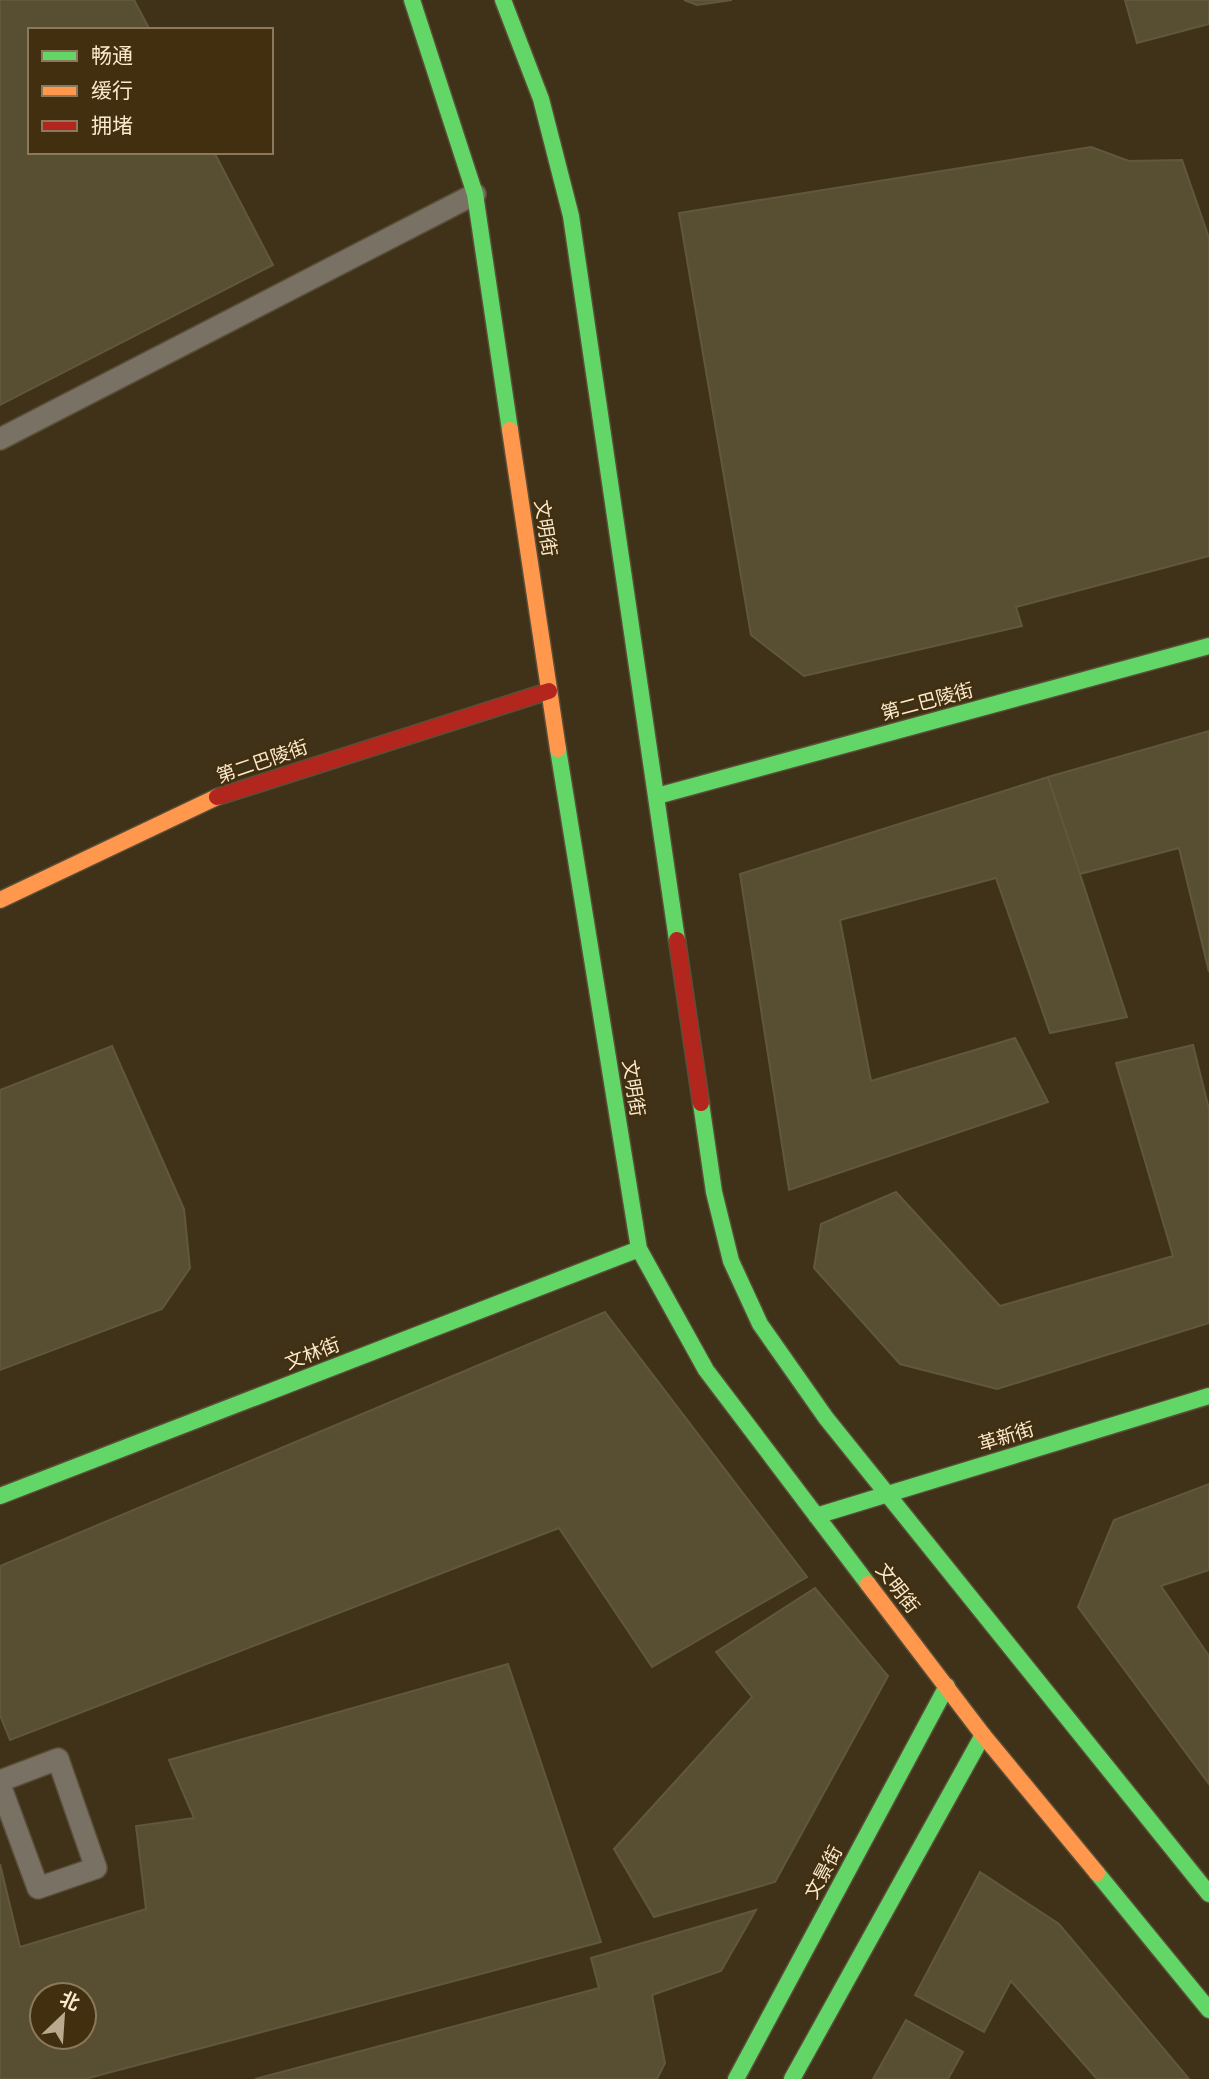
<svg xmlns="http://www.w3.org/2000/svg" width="1209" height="2079" font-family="Figtree,'Noto Sans SC',sans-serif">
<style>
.building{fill:#584f33;stroke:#60583e;stroke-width:2;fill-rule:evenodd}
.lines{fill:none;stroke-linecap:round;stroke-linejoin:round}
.lane-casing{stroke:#5a4e38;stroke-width:24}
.fast-casing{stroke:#5a4e38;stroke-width:19}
.slow-casing{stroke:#5a4e38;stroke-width:19}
.jam-casing{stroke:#5a4e38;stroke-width:19}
.lane{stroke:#797164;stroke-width:21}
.fast{stroke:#63d668;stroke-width:16}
.slow{stroke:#ff974d;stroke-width:16}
.jam{stroke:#b3261e;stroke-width:16}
.labels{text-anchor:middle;stroke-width:5;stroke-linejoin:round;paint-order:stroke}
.street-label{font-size:19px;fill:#fce9cc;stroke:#412f10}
</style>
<rect width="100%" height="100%" fill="#3f3218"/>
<!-- building -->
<path class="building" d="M0,0H134L150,30H30V152H214L273,265L0,405Z
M684,0H732L697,5Z
M1125,0H1209V24L1137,43Z
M1091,147L1129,161L1182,160L1209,238V556L1016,607L1022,626L804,676L751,635L679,213Z
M1209,731V972L1179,848L1080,874L1048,777Z
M1048,777L1127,1017L1050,1033L996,878L840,920L871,1081L1015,1038L1048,1102L789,1190L740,874Z
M1193,1045L1209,1109V1323L997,1389L900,1364L814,1268L821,1224L896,1192L1000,1306L1173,1256L1116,1063Z
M112,1046L184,1209L190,1268L162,1309L0,1370V1090Z
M605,1312L807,1577L652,1667L559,1528L10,1740L0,1715V1566Z
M1209,1484V1570L1161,1586L1209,1656V1784L1078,1607L1114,1520Z
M815,1588L888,1676L775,1882L654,1917L614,1849L752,1697L716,1652Z
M508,1664L601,1942L85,2079H0V1864L20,1947L146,1909L136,1826L194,1818L169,1760ZM42,1995H84V2037H42Z
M980,1872L1059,1924L1189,2079H1097L1011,1981L984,2032L915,1995Z
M756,1910L721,1971L652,1995L665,2063L657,2079H255L599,1988L591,1958Z
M906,2020L963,2052L948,2079H873Z"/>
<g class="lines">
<defs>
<path id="lane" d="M0,439L475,194
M0,1781L58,1759L96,1868L38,1888L0,1785"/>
<path id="fast" d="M412,0L475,194L510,430
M503,0L541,99L571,216L677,940
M558,749L639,1249L706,1370L868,1584
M657,796L1209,646
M701,1103L714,1192L731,1261L760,1324L826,1418L1209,1894
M0,1496L639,1249
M816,1516L1209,1396
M1097,1873L1209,2010
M736,2079L947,1686
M792,2079L983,1735"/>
<path id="slow" d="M510,430L558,749
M0,900L217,797
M868,1584L983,1735L1097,1873"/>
<path id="jam" d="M217,797L549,691
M677,940L701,1103"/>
</defs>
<!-- lane casing -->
<use href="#lane" class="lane-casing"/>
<!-- fast casing -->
<use href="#fast" class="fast-casing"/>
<!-- slow casing -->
<use href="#slow" class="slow-casing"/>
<!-- jam casing -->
<use href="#jam" class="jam-casing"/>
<!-- lane -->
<use href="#lane" class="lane"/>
<!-- fast -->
<use href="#fast" class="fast"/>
<!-- slow -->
<use href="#slow" class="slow"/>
<!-- jam -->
<use href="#jam" class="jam"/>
</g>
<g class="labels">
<!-- street labels -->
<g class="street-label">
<text transform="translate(546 528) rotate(81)" y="7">文明街</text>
<text transform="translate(927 701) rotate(-15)" y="7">第二巴陵街</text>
<text transform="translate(262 761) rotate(-19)" y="7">第二巴陵街</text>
<text transform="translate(634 1088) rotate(81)" y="7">文明街</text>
<text transform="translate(312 1353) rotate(-21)" y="7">文林街</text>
<text transform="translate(1006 1436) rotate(-17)" y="7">革新街</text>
<text transform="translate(898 1588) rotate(52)" y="7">文明街</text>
<text transform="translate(823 1872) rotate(-62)" y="7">文景街</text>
</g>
</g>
<!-- legend -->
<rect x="28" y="28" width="245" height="126" fill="#412f10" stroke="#8c795b" stroke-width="2"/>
<rect x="42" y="51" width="35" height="10" fill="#63d668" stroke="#8c795b" stroke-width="2"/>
<text x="91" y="63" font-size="21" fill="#fce9cc">畅通</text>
<rect x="42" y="86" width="35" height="10" fill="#ff974d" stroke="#8c795b" stroke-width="2"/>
<text x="91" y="98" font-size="21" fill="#fce9cc">缓行</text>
<rect x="42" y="121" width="35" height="10" fill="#b3261e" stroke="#8c795b" stroke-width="2"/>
<text x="91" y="133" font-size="21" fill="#fce9cc">拥堵</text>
<!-- north arrow -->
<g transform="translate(63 2016) rotate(25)"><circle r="33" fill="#412f10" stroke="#8c795b" stroke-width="2"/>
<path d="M0-5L12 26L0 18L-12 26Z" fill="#baa98d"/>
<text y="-10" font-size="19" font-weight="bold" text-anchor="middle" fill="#fce9cc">北</text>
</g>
</svg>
